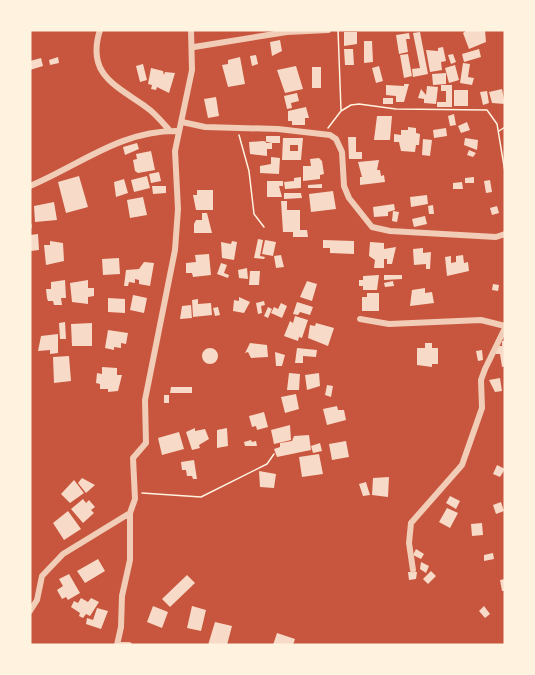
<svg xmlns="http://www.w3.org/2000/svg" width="535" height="675" font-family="'Asap Condensed',sans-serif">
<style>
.building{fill:#f7dbc8;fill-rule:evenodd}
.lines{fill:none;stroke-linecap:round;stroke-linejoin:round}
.path{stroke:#fff3e0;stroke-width:1.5}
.minor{stroke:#f1ccb7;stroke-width:6}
</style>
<rect width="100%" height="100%" fill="#c8553d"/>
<!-- building -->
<path class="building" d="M467,30H485L486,42L469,49L463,33Z
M344,32H357V44L344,46Z
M420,32L428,74L413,77L412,69L420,68L413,33Z
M409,33L410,39H406L408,52L399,54L396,35Z
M280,40L282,51L272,56L270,42Z
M364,41H372L373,62L364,63Z
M443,47L446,61L441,62L442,70L430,72L426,50L438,51V48Z
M344,49H353L354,65H345Z
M479,49L481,57L464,62L462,54Z
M408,54L412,76L404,78L400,55Z
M453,54L456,62L451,64L448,55Z
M256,55L258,64L252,66L250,56Z
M58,57L59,63L50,65L49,60Z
M240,57L245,84L228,87L222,65L228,64V60Z
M41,58L43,66L30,70V61Z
M463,63L470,64L468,77L474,78L472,85L460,83Z
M143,64L147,80L140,82L136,66Z
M455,65L459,80L449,83L445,68Z
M296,66L303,89L285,93L277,70Z
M379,66L383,81L376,83L372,68Z
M312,67H321V88H312Z
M151,68L163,71L164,75L165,72L175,73L169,93L157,87L156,90L151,89L152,85L148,84Z
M446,73V84L433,85L432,74Z
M404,84H409L404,102H396V96L386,95V85L404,86Z
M441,85H452V107H437V102H446V91H441Z
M427,86L438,87L436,104L424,103V99L418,98L421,89L426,95Z
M502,89L505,104L492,103L489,92Z
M454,90H468V106H454Z
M487,91L489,103L483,105L480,92Z
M297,93L299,101L291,103L292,108L287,109L284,96Z
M216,97L219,116L208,118L204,99Z
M383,98H393V104H383Z
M306,107L309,118H305V125H292V121H288V111Z
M454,114L456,125L450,126L448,116Z
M377,116H392L390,140H374Z
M467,122L470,130L461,133L458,126Z
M408,127L416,128V133L420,134L419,145H416L415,152L401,151L399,142H394V134L401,135V130H408Z
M446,128L447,136L434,138L433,130Z
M266,136H280V143H266Z
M348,137H356V152H362V159H349Z
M283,138H303L301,160H282ZM290,145H298V151H290Z
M465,138L478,140L477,150L464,145Z
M423,139L432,140L430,156L422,155Z
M263,141L272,143V149H267V156L250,154L249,142Z
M137,143L139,149L125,155L123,147Z
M469,150L476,153L473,157L467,155Z
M151,151L155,170L138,173L135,171L133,160L137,159L136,154Z
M271,157L280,158L279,174L260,173V166L271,164Z
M319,158L322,161L324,174L320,175V179L303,181V166H311L310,159Z
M379,160L377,170H380L381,176L384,175L385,182L360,185V177H362L358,162Z
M159,172L161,181L151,183L149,174Z
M79,176L88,207L66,213L58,182Z
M147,176L150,188L134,192L131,180Z
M301,177V188L285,189L284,182L294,181V178Z
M474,177V183H465V178Z
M124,179L128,193L116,197L114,182Z
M490,180L492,192L486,193L484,181Z
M267,181H283V186H279L282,197H267Z
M462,182L463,189H453V183Z
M322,184V188H308V185Z
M152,186H166V193L153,194Z
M197,190H213V210H196L193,195H197Z
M333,191L336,209L311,212L309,194Z
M284,193H301L302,198L284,199Z
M427,195L428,204L411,207L410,197Z
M143,197L147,215L130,218L127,200Z
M281,201H287V210H300V230H307L308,237H293V232H283Z
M54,202L57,220L35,222L34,206Z
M394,204L395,210L388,212V216L374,217L373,207Z
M433,205L434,214H429L428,206Z
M497,206L499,213L492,215L490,208Z
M393,211L399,212L397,222L392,221Z
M202,213H207L212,233H194V224L196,220H202Z
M425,216L427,224L414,227L412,219Z
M38,234L39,250L31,251L30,235Z
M258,239L263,240L260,256L265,257L264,259L254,258Z
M265,240L276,242L273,256L262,254Z
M323,240L354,241V254L330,253V248H323Z
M50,241L63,243L64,261L46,265L44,245H50Z
M232,241L237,242L234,260L222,258L221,242L231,244Z
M370,242L384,243V249L396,247L392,264H387V259H384V268H374L375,260L369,256Z
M423,248V253L431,252L430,269H426V264L414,265L413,249Z
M209,254L211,275L193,277L192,273H186V263L196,262L195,255Z
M281,255L284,267L276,268L274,256Z
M463,255L464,263L468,262L469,271L447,276L445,257L451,256V263L456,262V256Z
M119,258L120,274L103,275L102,259Z
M144,262L154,263L150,286L139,284V280L135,279V283L129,282L128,286H124L126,270L139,269Z
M221,263L227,265L224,273L229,275L228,278L217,274Z
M247,268L248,279L239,278L238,270Z
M250,271H260L259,285H249Z
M379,275L377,290H363V286H359V280H363V276Z
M384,275H402V279L384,280Z
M65,280L66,298H61L62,305H54L53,301H48L47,298L46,289H51V282Z
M88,280V288H94V296L88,297V304L72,302L70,283Z
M307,281L317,284L312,301L300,297Z
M393,281L394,286L385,287L384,283Z
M493,284L499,285L498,291L492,290Z
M425,288V293L432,292L434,303L410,306L412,290Z
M367,293H379V311H362V297H367Z
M133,295L147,298L144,313L130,310Z
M239,297L250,302L244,313L233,311L234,300L239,301Z
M108,298L125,299V313L108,312Z
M198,299V304L211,303L212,315L193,317L192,300Z
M264,301L265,305L261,306L262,313L258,314L256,303Z
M297,302L313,307L310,315L300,312L298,315L293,314Z
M281,303L287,306L282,318L271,313L274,307L278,309Z
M191,305L192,318L180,319L182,306Z
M218,307L220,315L215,316L213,308Z
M268,307L272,309L268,318L264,316Z
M295,316L308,320L302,338L299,337L298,341L284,336L290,321L293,323Z
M65,322L66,339H60L59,323Z
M92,323V346H72L71,324Z
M316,323L334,328L328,346L308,338L310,325L315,326Z
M108,330L128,333L126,344L121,343V348L114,347V350L105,348Z
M58,334V353L50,354V350L38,351L41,336Z
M502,341H505V366L502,367L500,354H496L495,346H502Z
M250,343L267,345L268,357L251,358L248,352L245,353Z
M425,343H432V348H438V364H432V367L417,365V348H425Z
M297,348L317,350L316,357L303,356V363H295Z
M202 356a8 8 0 1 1 16 0a8 8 0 1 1-16 0Z
M482,350L483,360L478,361L476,351Z
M275,352L285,355L282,366H276Z
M69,356L71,381L54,383L53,357Z
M102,367L117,368V375H122L118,391L108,392V389H100V384L96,383L97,373L102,374Z
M289,373L300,374L299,390H287Z
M319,373L320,386L307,390L305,375Z
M500,378L502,391L495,392L489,380Z
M327,385L333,386L331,397L325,395Z
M171,387H192V393H170Z
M296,394L299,409L285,413L281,397Z
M164,395H169V403H164Z
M337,406L338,410H344L346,420L327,425L323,409Z
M264,412L268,427L257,430L256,426L252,427L249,416Z
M290,425L291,440L274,444L271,430Z
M195,428V431L205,429L209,439L199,445L200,448L192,450L186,432Z
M227,428L228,446L217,448V430Z
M179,432L184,449L162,455L158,438Z
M309,435L311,450L277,457L274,449L280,447V443L292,441L294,436Z
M251,440L252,442L256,441L257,446H245L244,442Z
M346,441L349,457L332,460L329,444Z
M320,443L322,451L313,453L311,446Z
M319,454L323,474L302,477L299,457Z
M194,460L197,479H193L192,476H187L186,470H182L181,462Z
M497,465L505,469L500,477L493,474Z
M259,471L276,474L274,488L260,487Z
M389,477L388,497L372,495L373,478Z
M82,478L95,485L86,493L78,483Z
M74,480L84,493L70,503L61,494Z
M366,482L370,495L363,496L359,484Z
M450,496L460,501L456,509L446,503Z
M83,499L86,503L89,500L95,507L91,510L94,513L83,523L71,509Z
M501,502L504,511L496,514L493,505Z
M447,508L458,513L450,528L439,522Z
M68,511L81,529L64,540L53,523Z
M482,523L483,535L472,536L471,524Z
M416,549L424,554L421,559L413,555Z
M493,553L494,559L484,561V555Z
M98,559L105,571L85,583L77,571Z
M421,562L429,566L426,573L420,569Z
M431,571L436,576L428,584L423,579Z
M408,572H417L416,579L409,580Z
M69,574L80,593L68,600L66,597L62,599L57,590L63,586L59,579Z
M187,575L195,583L170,607L162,599Z
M505,579V591H502L500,580Z
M81,598L88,602L91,598L99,602L90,616L86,614L83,618L79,616L80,613L71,607L74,601L78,603Z
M153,606L168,612L162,628L147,622Z
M192,606L206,610L201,631L187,628Z
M484,606L490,614L485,618L479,611Z
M97,608L108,611L101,629L86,624L87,618L93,620Z
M215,622L232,626L227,645H208Z
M277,633L295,639L293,645H273Z"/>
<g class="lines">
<!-- path -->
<path class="path" d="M338,30L341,110
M328,128L341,111L351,105L359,104L396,109L487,110L497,124L505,172
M499,131L505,127
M239,135L249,171L254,214L264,227
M30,222L31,227
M142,493L201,497L267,464L274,454"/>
<!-- minor -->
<path class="minor" d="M100,30C86,74 115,85 146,107C155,113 163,123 170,131
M194,47L287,32L328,30
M182,122L205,127L278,129L330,135L336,139L342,152L344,186L349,198L372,227L390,231L496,237L505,234
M30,186C80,165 121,130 178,131
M360,319L389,324L481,320L505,326
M413,570L409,543L411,523L462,465L482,408L481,380L485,369L505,328
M30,611L37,600L42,576L63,554L130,513
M117,645L121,627L122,596L130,560V513L135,499L133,458L146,443L145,400L175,250L178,209L175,151L192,70L191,30
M117,645H129"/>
</g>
<!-- border -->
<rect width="535" height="675" fill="none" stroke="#fff3e0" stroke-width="63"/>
</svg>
